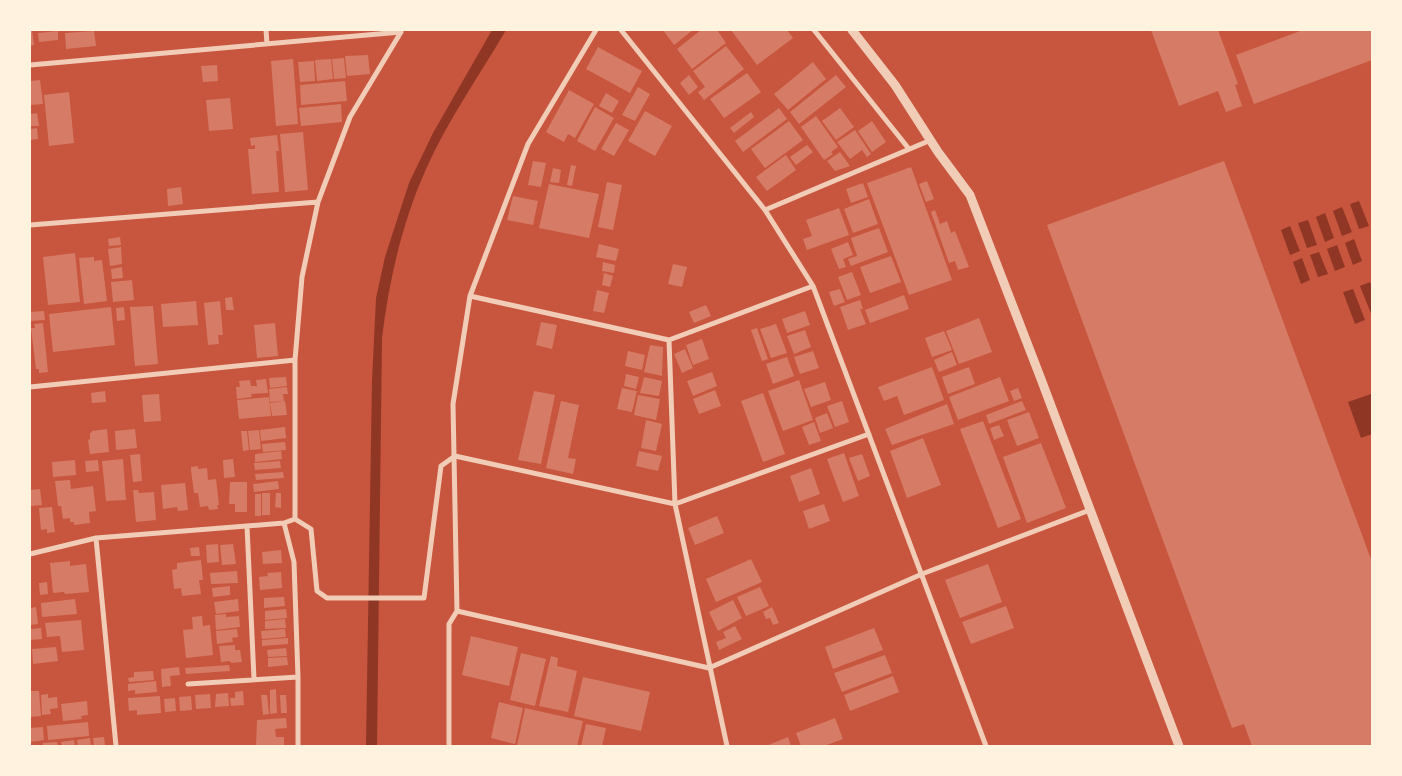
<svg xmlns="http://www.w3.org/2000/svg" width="1402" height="776" font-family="'DejaVu Sans',sans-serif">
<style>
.water{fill:#8f3625}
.building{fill:#d67c66}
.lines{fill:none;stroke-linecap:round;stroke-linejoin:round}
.minor{stroke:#f1ccb7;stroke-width:5}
.tertiary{stroke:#f1ccb7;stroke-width:9}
</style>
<rect width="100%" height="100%" fill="#c8553d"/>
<!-- water -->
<path class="water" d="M492,30H506C479,76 448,120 426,169C402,223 389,280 382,338L377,746H366L372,381L376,298L385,257L409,183L433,133Z
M1359,201L1369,226L1359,229L1350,204Z
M1342,207L1352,232L1342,236L1333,211Z
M1325,213L1334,238L1325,242L1316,217Z
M1308,220L1317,245L1307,248L1298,223Z
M1290,226L1300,251L1290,255L1281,230Z
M1354,239L1362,261L1353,265L1345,243Z
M1337,245L1345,267L1335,271L1327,249Z
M1319,252L1328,274L1318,277L1310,255Z
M1302,258L1310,280L1301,284L1293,262Z
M1370,282L1372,287V316L1360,286Z
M1353,289L1365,320L1355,324L1343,292Z
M1371,394L1372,434L1361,438L1348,402Z"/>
<!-- building -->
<path class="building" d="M30,30H32L34,45L30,46Z
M663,30H693L674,45Z
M701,30H717L726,43L692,69L677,49Z
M731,30H787L793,38L757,65Z
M1151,30H1218L1238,84L1235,85L1242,106L1226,112L1218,91L1179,106Z
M1303,30H1372V60L1254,104L1236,55Z
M58,31V40L39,42L38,33Z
M94,31L96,46L66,49L65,33Z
M726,46L744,69L704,100L698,92L705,87L693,71Z
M598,47L642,71L630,93L586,69Z
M368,55L370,74L347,76L345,56Z
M344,58L346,78L334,79L332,59Z
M293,59L298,124L276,126L271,61Z
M331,59L333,79L317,81L315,60Z
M314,61L315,81L300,82L298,62Z
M813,62L826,79L788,110L774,94Z
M217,65L218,81L203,82L201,66Z
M747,73L761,92L724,118L710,99Z
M689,75L698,87L689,95L680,83Z
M836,75L846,87L799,124L790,112Z
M40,80L43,104L30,105V81Z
M345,81L347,101L301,105L300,85Z
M638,87L650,94L635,121L622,115Z
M569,90L594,104L575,138L568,134L564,142L546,132Z
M69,92L74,143L49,146L44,95Z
M606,93L619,101L612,113L599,106Z
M230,98L233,129L209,131L206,100Z
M341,104L342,122L301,126L299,108Z
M595,107L614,118L595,151L577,141Z
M779,108L787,119L743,152L735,141Z
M840,108L854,127L836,140L822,121Z
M645,111L672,126L655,156L628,141Z
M751,112L754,117L734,133L730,128Z
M37,113L39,126H30V114Z
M816,116L838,147L831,152L833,154L824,160L801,127Z
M789,121L803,140L765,168L751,149Z
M872,121L886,142L872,152L858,131Z
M616,123L629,130L614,156L601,149Z
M37,128L38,139L30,140V129Z
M855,130L871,154L867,157L862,150L850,159L837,142Z
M303,132L308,190L285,192L280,134Z
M277,135L279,151H276L279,192L252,194L248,149H255V145L251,146L250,138Z
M807,145L813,152L796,165L790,157Z
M840,152L850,166L835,171L827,161Z
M786,155L796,170L767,191L756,177Z
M533,161L546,163L541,187L528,185Z
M1224,161L1372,562V746H1252L1244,724L1232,728L1047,225Z
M571,165L576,166L572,186L567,185Z
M911,167L952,280L909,295L867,183Z
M553,168L561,170L559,183L550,182Z
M927,181L934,199L926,202L919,184Z
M607,182L622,185L613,230L598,227Z
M863,183L868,197L851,203L846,189Z
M549,184L599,194L589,238L539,228Z
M181,187L183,204L168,206L167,189Z
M513,196L538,201L533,225L507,220Z
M869,199L878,224L853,233L844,209Z
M839,208L849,235L807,250L803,239L812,236L806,220Z
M935,210L940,224L947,221L951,233L955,231L969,267L958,270L955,261L949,263L931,212Z
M879,228L888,252L851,266L848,259L857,256L851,238Z
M120,237L121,245L109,246L108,239Z
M848,242L853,255L843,259L846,267L839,269L831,249Z
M599,244L619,249L616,261L596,257Z
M121,247L122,264L110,266L108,249Z
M75,253L80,302L48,305L43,257Z
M891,256L901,282L870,293L860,267Z
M94,257V261L102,260L107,301L84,304L79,258Z
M603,262L615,265L614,273L602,271Z
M673,264L687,267L682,287L668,284Z
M122,267L123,278L112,279L111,269Z
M852,272L861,295L847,300L838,277Z
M604,273L613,276L610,287L602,285Z
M132,280L134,300L113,302L111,282Z
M840,289L845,302L834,306L829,292Z
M597,290L609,293L604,313L593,311Z
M904,295L909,309L870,323L865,310Z
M232,297L234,310H226L225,298Z
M860,300L863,309H860L866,324L848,330L840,307Z
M196,301L198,325L163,327L161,304Z
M220,301L223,335H218L219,344L208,345L204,303Z
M706,305L711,316L694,323L689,312Z
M153,306L158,364L135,366L130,307Z
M111,307L115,345L53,352L49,314Z
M124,307L125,320L117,321L116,308Z
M44,311L45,320L30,321V312Z
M805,311L810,325L787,333L782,319Z
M979,318L992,352L959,364L946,331Z
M541,322L557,325L552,349L536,345Z
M43,323L48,372L39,373V369H36L31,328H35L34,324Z
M275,323L278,356L257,358L254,325Z
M776,324L787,353L771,358L760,329Z
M757,328L768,359L762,361L751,330Z
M805,330L811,347L794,354L787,336Z
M944,331L952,350L932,357L925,338Z
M702,339L709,359L693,365L686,345Z
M650,345L663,347L662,376L644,372Z
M685,349L693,368L682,373L674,354Z
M628,351L645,355L642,370L625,366Z
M813,351L819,368L800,374L794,357Z
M952,352L957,365L939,372L934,360Z
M787,357L794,376L773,384L766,364Z
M932,367L944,400L904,415L897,396L884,401L878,387Z
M969,367L975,384L948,394L942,377Z
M712,372L717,386L693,396L687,381Z
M626,374L639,377L636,389L624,386Z
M286,377L287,386L270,388L269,378Z
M644,377L662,381L659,396L640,393Z
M1000,377L1009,401L958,420L949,397Z
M266,379L268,393L251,394L252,397L237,399L236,387H240L239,381L250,380L251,386H257L256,380Z
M799,380L813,420L783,431L768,391Z
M825,382L831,400L811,407L804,389Z
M287,387L288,394H283L284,401L270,402L269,389Z
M622,388L637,391L632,412L617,409Z
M1018,388L1022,398L1014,401L1010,391Z
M715,390L721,406L699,414L693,399Z
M105,391L106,402L92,403L91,393Z
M534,391L555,395L541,464L518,460Z
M763,393L785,454L763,462L741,401Z
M159,394L161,421L144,422L142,395Z
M638,395L660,399L656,420L634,415Z
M269,397L271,416L239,419L237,400Z
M285,401L287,415L272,416L270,403Z
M561,401L579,405L568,458L576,459L573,474L546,468Z
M842,401L849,422L835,427L827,406Z
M1022,401L1026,410L989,424L986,415Z
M947,404L954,424L892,445L885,429Z
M1029,412L1039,438L1017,446L1007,420Z
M827,413L833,428L820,433L815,418Z
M646,420L662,424L656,451L641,448Z
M983,421L1021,519L998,528L960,429Z
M814,422L821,441L809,445L802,427Z
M999,425L1004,436L994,440L990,428Z
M285,427L286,438L261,441L260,430Z
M107,429L109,452L90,454L88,440L90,439V433L92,432V431Z
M135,429L137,448L116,450L115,431Z
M259,430L261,449L250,450L248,431Z
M241,431H247L249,450L243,451Z
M923,438L941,485L907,498L890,451Z
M285,442L286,450L263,452L262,444Z
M1041,443L1066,508L1027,523L1003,457Z
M281,451L282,459L255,462V454Z
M639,451L662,456L658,471L636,466Z
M844,453L859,496L843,502L827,459Z
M140,454L142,481L133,482L130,455Z
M862,454L870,476L858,481L849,458Z
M123,459L126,500L106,501L102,461Z
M233,459L235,477L224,478L223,460Z
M75,460L76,475L53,477L52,462Z
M98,460L99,471L86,472L85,461Z
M280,461L281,468L255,470L254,463Z
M198,466V469L207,468L208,480L216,479L219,505H217L218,509L209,510L208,506L200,507L198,493H194L191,470V467Z
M811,468L820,494L799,502L790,476Z
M283,472L284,478L256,480L255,474Z
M70,480L71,489L93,486L96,511L89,512L90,523L74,525V522H70V518L63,519L61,506H58L55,481Z
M278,481L279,489L254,492L253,484Z
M230,482H247V512H235V504H229Z
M185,483L188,510L178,511L177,507L163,509L161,485Z
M40,489L42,505L31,506L30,490Z
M133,490H138L139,493L154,492L156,520L136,522Z
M262,493H270V515H262Z
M276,493H281V508L275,507Z
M255,494H261V516H255Z
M824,504L830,521L809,529L803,511Z
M52,507L55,532L47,533V529L41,530L39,508Z
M717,516L724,533L695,545L688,528Z
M218,544L219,562L207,563L206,545Z
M233,544L236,564L222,565L220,545Z
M199,547L200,556H191L190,548Z
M281,550L282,563L263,564L262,552Z
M751,559L762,582L716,602L706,579Z
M201,560L203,580H199L201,594L182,596L181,588L174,589L172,570L177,569V563Z
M70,561V566L86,564L89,592L65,594L64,592L53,593L50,563Z
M988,564L1002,602L960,618L945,580Z
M237,571L238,583L211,584L210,573Z
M281,572L282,588L260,590L259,577L268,576L267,573Z
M47,582L48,594L40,595L39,583Z
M230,586V595L213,597L212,588Z
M760,587L769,606L746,616L737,597Z
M284,597L285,606L264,608V598Z
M75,599L77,614L42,617L41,603Z
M238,599L239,611L216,614L214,602Z
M733,600L742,618L718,631L709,612Z
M1006,606L1014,628L971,644L962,622Z
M36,607L38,624L30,625V608Z
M772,607L779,623L773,625L770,618L766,619L763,612Z
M286,609L287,618L265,620V611Z
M226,614V617L239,616L240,627L216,630L215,615Z
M202,616L203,626L210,625L213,655L186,658L183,630L193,629L192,617Z
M285,619L286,628L265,629V621Z
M81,620L84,650L62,652L60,636L47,637L45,623Z
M735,626L742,639L719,650L716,642L726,638L723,632Z
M41,628L42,639L30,640V629Z
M874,628L883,650L833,669L825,647Z
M237,629L238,637L232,638L233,642L217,644L216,631Z
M285,629L286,637L262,639L261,631Z
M471,636L518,647L509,686L462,675Z
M288,638V644L262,646V640Z
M235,645V650H240L242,662L231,663L230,661L221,662L219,646Z
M56,647L58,661L33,664L32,649Z
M286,648L287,656L268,657L267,650Z
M521,653L546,659L535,706L510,700Z
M885,655L892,673L842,692L834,673Z
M551,656L558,658L557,666L577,671L568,712L539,706Z
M287,657L288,665L268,667V658Z
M229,665L230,671L186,674L185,668Z
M179,667L180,675L170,676L171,686L162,687L161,669Z
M153,671L154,680L129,682L128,678L134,677V672Z
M893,676L899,692L850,711L844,695Z
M583,677L650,692L641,731L574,716Z
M156,681L157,692L135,694V690L128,691V684Z
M276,689L277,713L270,714V690Z
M30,691H39L41,716L30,717Z
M243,691L244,705L231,706L230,698H235V692Z
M228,693L229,706L215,707L216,694Z
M48,694V698L57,697L58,708L50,709L51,714L42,715L41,695Z
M210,694L211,708L196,709L195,695Z
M261,695H267L269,714L263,715Z
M280,695H286L287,713H281Z
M160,696L161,713L137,715V710L129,711L128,698Z
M191,696L192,710L180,711L179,697Z
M175,698L176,711L165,712L164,699Z
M87,701L88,715L81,716L82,719L63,721L61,704Z
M499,702L523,708L515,744L491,738Z
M525,708L583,721L577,746H517Z
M286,718L287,728L275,729L276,737H284V746H256L257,720Z
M835,718L843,739L824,746H801L796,733Z
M88,722L89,736L48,740L47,726Z
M586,724L606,728L602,746H581Z
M43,727L44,740L30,742V728Z
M104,737L105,746H94L93,738Z
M788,737L791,746H766Z
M90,738L91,746H78L77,740Z
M74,740L75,746H62L61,742Z
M57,742L58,746H43V743Z"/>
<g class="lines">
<!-- minor -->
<path class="minor" d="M266,30L267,44
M621,30L765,210L813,286L986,746
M814,30L909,149
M401,32L350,117L318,202L302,277L295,360V519L311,529L317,591L327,598H424L441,466L455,456L675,504L869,434
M30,65L401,32
M765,210L931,140
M30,225L318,202
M470,296L669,340L813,286
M669,340L675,504L727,746
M30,387L295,360
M284,523L294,562L298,677V746
M247,526L254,679
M96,538L116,746
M30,554L96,538L284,523L295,519
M457,611L709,668L922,574L1090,510
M188,684L298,677
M449,746V624L457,611L453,404L470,296L528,144L596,30"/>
<!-- tertiary -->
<path class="tertiary" d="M852,30L895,85L938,152L970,195L1041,379L1179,746"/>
</g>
<!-- border -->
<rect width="1402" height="776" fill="none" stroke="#fff3e0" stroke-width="62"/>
</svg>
